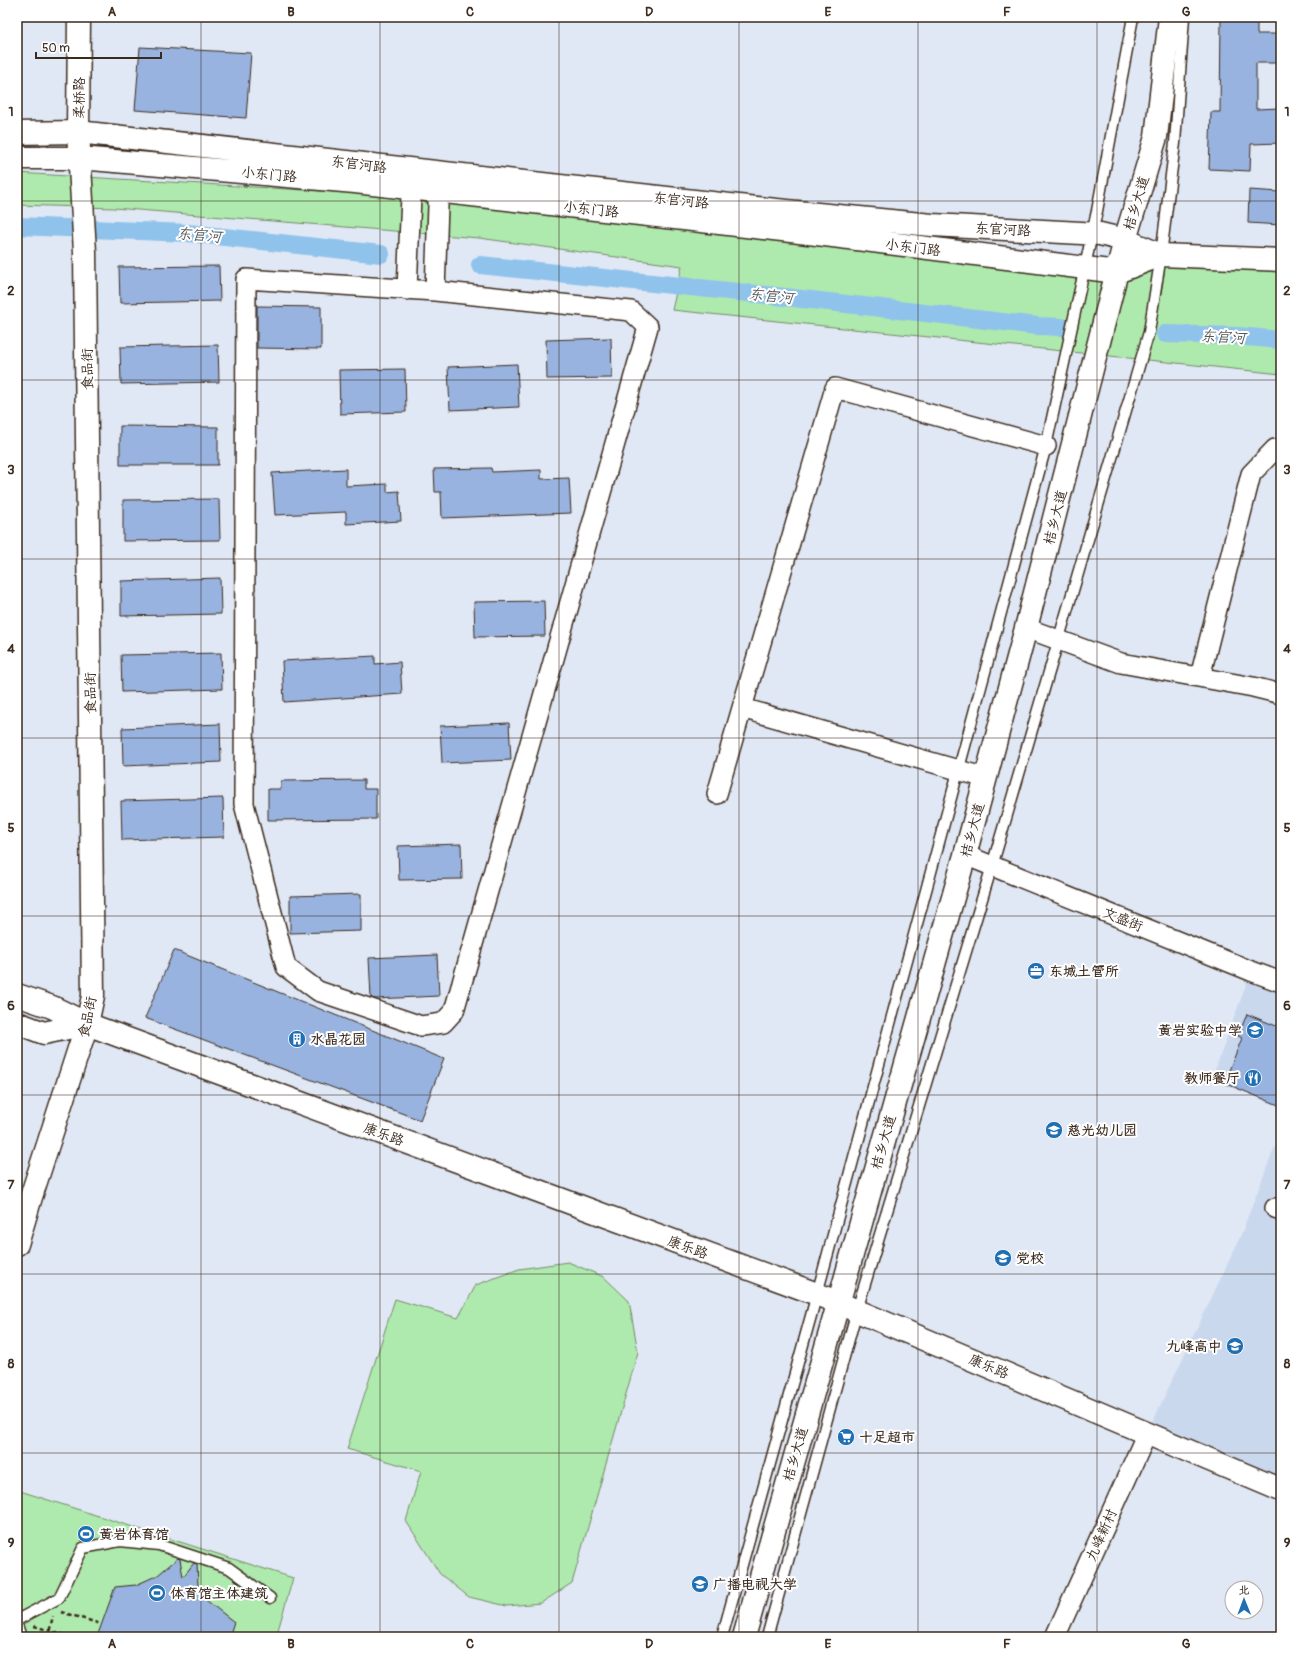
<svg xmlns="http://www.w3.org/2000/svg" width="1298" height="1654" font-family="Pangolin,'LXGW WenKai TC',sans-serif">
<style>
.built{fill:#cad8ee}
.green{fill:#aee9ad;stroke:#748a66}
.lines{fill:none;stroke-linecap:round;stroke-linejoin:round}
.canal{stroke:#8fc3ec;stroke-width:18}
.building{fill:#98b3df;stroke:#3b2a1e}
.service-casing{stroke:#3b2a1e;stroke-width:13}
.minor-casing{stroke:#3b2a1e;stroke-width:22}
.tertiary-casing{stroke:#3b2a1e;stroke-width:25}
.path{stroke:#3b2a1e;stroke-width:2.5;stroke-dasharray:4 3;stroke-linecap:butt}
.service{stroke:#fff;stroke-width:10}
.minor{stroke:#fff;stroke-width:19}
.tertiary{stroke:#fff;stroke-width:22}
.grid{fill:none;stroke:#3b2a1e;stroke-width:1;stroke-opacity:0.55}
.labels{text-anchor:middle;stroke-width:4;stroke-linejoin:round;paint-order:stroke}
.street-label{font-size:14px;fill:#3b2a1e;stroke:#fff}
.poi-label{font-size:14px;font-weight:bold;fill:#3b2a1e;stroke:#fff;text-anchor:start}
.water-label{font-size:15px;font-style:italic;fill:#54585c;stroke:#fff}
.neatline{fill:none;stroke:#3b2a1e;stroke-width:1.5}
.grid-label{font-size:13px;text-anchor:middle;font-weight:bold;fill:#3b2a1e}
</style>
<rect width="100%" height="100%" fill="#e0e8f5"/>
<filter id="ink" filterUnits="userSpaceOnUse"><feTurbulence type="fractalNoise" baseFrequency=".025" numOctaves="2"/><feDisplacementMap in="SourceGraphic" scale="8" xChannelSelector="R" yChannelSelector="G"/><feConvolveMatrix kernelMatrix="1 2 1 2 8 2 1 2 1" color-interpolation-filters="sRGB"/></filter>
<g filter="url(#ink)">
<!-- built -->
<path class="built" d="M1251,971L1281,982V1106L1212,1078Z
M1281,1131V1490L1147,1433L1238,1242Z"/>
<!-- green -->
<path class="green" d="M17,173L388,195L1065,271L1281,260V374L672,310L682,266L479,238L114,208L17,205Z
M568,1262L604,1277L629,1301L638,1352L572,1583L541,1603L507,1606L469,1597L440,1574L406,1521L421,1471L347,1449L395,1299L458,1318L476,1285L519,1269Z
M17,1490L293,1578L276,1637H17Z"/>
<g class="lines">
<!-- canal -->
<path class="canal" d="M17,226L188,233L381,254
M480,265L785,297L1038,326L1062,327
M1165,334L1237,336L1281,340"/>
</g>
<!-- building -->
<path class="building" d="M1221,17H1257V34H1281V63H1256V109L1281,108V143L1251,144L1250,171L1209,169L1211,112H1220Z
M140,47L251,53L246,118L135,110Z
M1249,190L1281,192V225L1248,223Z
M219,266L220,301L120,303L119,267Z
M257,306L321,307V349L257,348Z
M611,338L612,378L547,379L546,340Z
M218,345L219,382L121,384L120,347Z
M517,364L519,407L450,410L448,367Z
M405,369L406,412L340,414L339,370Z
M120,426L218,427V465H120Z
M491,468L492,472L541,470V479L569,478L571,513L442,518L441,492H435L434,469Z
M346,469V486L387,484V492L399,491L401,521L346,524V512L275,515L272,473Z
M219,499L220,540L123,541V500Z
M220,578L221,614L121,616V581Z
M544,601L545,636L475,637L474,602Z
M221,653L222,689L122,692L121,655Z
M375,656V664L400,662L402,694L284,702L282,661Z
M509,723L511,760L442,763L440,726Z
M220,724L221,762L123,766L122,728Z
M364,780V789H376V819L268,820V789H281V781Z
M223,798L224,837L122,840L121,801Z
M461,844L462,879L399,880L398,846Z
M361,894V931L290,933V896Z
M174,950L444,1059L420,1120L145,1018Z
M437,955L439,996L376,999L371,998L369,958Z
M1247,1014L1281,1028V1106L1224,1083L1242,1038L1238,1036Z
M178,1558L180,1559L183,1577L194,1563L197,1564L198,1585L206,1600L234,1622L229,1637H97L115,1587L136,1585L158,1575Z"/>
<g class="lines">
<defs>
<path id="service" d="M17,1620L59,1598L83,1548L120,1541L159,1545L229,1568L270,1598
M17,1625L21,1637
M722,1637L817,1294L1046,446L1097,211L1133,17
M767,1637L857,1310L992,866L1149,332L1161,255L1175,143L1184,17"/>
<path id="minor" d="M246,279L435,291L631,311L648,327L454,1011L443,1023L421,1026L318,991L286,967L244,804Z
M407,290L412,173
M435,291L439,177
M1026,628L1121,663L1253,687L1281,694
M1200,677L1251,474L1275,449H1281
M742,708L986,778
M717,794L835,388L1046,446
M965,855L1251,971L1281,982
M1275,1208L1281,1210
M1055,1637L1147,1433"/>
<path id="tertiary" d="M17,133L78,132L776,210L932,225L1100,234L1125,240L1161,255L1281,260
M17,158H80L355,182L817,234L1117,272L1161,255
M17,995L52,1007L87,1024L817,1294L1281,1490
M17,1023L44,1033L87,1024
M17,1244L31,1197L87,1024L93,996L85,252L78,132L79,17
M744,1637L965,855L1026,628L1125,240L1156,137L1170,17"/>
</defs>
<!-- service casing -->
<use href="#service" class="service-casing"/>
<!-- minor casing -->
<use href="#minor" class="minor-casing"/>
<!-- tertiary casing -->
<use href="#tertiary" class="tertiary-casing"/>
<!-- path -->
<path class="path" d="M61,1612L101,1624
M34,1626L71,1637
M48,1637L53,1616"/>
<!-- service -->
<use href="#service" class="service"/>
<!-- minor -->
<use href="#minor" class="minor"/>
<!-- tertiary -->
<use href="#tertiary" class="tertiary"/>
</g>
</g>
<!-- grid -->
<path class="grid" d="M201,17V1637M380,17V1637M559,17V1637M739,17V1637M918,17V1637M1097,17V1637M17,201H1281M17,380H1281M17,559H1281M17,738H1281M17,916H1281M17,1095H1281M17,1274H1281M17,1453H1281"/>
<!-- icons -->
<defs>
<symbol id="office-disc" viewBox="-11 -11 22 22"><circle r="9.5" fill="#1f6fb2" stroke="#fff"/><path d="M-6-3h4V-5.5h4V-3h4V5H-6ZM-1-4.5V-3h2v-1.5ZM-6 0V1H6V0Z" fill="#fff"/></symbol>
<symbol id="school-disc" viewBox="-11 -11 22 22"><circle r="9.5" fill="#1f6fb2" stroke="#fff"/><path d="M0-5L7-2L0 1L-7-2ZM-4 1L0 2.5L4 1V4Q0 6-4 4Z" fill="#fff"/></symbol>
<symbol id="building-disc" viewBox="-11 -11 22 22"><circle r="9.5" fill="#1f6fb2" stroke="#fff"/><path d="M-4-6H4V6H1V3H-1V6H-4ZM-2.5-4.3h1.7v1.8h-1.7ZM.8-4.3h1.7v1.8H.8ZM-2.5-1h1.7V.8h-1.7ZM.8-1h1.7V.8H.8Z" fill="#fff"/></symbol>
<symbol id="restaurant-disc" viewBox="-11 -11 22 22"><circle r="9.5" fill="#1f6fb2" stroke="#fff"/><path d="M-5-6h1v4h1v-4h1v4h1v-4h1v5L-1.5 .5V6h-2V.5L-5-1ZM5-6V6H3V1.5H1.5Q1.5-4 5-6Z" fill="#fff"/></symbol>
<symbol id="supermarket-disc" viewBox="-11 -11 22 22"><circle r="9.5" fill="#1f6fb2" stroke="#fff"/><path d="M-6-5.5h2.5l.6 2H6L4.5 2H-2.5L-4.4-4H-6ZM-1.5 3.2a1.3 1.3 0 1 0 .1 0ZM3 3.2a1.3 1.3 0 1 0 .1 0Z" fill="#fff"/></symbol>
<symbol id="stadium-disc" viewBox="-11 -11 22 22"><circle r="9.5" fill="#1f6fb2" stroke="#fff"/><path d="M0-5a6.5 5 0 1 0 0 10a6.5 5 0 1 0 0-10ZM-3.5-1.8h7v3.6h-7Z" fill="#fff"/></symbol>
</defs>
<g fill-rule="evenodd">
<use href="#office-disc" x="1026" y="961" width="20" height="20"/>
<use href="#school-disc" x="1245" y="1020" width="20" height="20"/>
<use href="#building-disc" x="287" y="1029" width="20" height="20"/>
<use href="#restaurant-disc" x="1243" y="1068" width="20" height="20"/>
<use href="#school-disc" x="1044" y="1120" width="20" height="20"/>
<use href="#school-disc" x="993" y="1248" width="20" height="20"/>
<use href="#school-disc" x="1225" y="1336" width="20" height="20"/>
<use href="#supermarket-disc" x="836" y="1427" width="20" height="20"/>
<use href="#stadium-disc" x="76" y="1524" width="20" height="20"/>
<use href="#school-disc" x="690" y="1574" width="20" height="20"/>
<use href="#stadium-disc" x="147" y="1583" width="20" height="20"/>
</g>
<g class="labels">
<!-- street labels -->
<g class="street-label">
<text transform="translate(79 98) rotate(-90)" y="5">柔桥路</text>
<text transform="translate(359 164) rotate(7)" y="5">东官河路</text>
<text transform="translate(269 174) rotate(5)" y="5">小东门路</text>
<text transform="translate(681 200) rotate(6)" y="5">东官河路</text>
<text transform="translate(1136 203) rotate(-73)" y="5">桔乡大道</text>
<text transform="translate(591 209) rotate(6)" y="5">小东门路</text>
<text transform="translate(1003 229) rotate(3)" y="5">东官河路</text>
<text transform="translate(913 247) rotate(7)" y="5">小东门路</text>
<text transform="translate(87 369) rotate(-91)" y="5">食品街</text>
<text transform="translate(1055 517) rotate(-76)" y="5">桔乡大道</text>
<text transform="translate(90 693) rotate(-91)" y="5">食品街</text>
<text transform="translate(972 830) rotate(-75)" y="5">桔乡大道</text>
<text transform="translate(1123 919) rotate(22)" y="5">文盛街</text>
<text transform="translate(87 1017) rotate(-78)" y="5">食品街</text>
<text transform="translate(384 1134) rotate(20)" y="5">康乐路</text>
<text transform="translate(883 1142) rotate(-74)" y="5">桔乡大道</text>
<text transform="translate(688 1247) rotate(20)" y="5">康乐路</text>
<text transform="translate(989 1366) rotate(23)" y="5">康乐路</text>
<text transform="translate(795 1454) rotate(-74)" y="5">桔乡大道</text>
<text transform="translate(1101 1535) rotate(-66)" y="5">九峰新村</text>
</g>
<!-- poi labels -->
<g class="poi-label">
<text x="1049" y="976">东城土管所</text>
<text x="1242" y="1035" text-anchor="end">黄岩实验中学</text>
<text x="310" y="1044">水晶花园</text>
<text x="1240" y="1083" text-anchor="end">教师餐厅</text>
<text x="1067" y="1135">慈光幼儿园</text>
<text x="1016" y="1263">党校</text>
<text x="1222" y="1351" text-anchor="end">九峰高中</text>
<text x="859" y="1442">十足超市</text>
<text x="99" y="1539">黄岩体育馆</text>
<text x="713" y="1589">广播电视大学</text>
<text x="170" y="1598">体育馆主体建筑</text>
</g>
<!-- water labels -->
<g class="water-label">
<text transform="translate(199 235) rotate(5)" y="5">东官河</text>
<text transform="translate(771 296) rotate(6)" y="5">东官河</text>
<text transform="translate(1223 337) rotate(3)" y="5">东官河</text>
</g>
</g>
<!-- margin -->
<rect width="1298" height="1654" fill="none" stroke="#fff" stroke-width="44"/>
<!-- north arrow -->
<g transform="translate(1244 1600) rotate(359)"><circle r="19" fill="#ffffff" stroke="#b1aaa5"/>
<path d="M0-3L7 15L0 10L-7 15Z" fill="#1f6fb2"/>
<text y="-6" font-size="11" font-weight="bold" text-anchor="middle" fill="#3b2a1e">北</text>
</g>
<!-- scale -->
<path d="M36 52v6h125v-6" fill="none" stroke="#3b2a1e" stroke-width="2"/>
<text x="42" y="52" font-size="12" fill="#3b2a1e" stroke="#ffffff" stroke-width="3" paint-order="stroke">50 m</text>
<rect x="22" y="22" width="1254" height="1610" class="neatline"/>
<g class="grid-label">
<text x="112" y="16">A</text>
<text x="291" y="16">B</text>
<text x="470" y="16">C</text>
<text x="649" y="16">D</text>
<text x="828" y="16">E</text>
<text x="1007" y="16">F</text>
<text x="1186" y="16">G</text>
<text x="11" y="116">1</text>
<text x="1287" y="116">1</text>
<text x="11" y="295">2</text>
<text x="1287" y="295">2</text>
<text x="11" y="474">3</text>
<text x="1287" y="474">3</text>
<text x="11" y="653">4</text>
<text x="1287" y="653">4</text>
<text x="11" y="832">5</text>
<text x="1287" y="832">5</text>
<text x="11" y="1010">6</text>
<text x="1287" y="1010">6</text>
<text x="11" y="1189">7</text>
<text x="1287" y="1189">7</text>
<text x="11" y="1368">8</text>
<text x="1287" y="1368">8</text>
<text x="11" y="1547">9</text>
<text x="1287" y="1547">9</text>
<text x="112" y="1648">A</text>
<text x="291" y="1648">B</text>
<text x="470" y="1648">C</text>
<text x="649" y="1648">D</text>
<text x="828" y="1648">E</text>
<text x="1007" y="1648">F</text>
<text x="1186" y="1648">G</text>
</g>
</svg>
